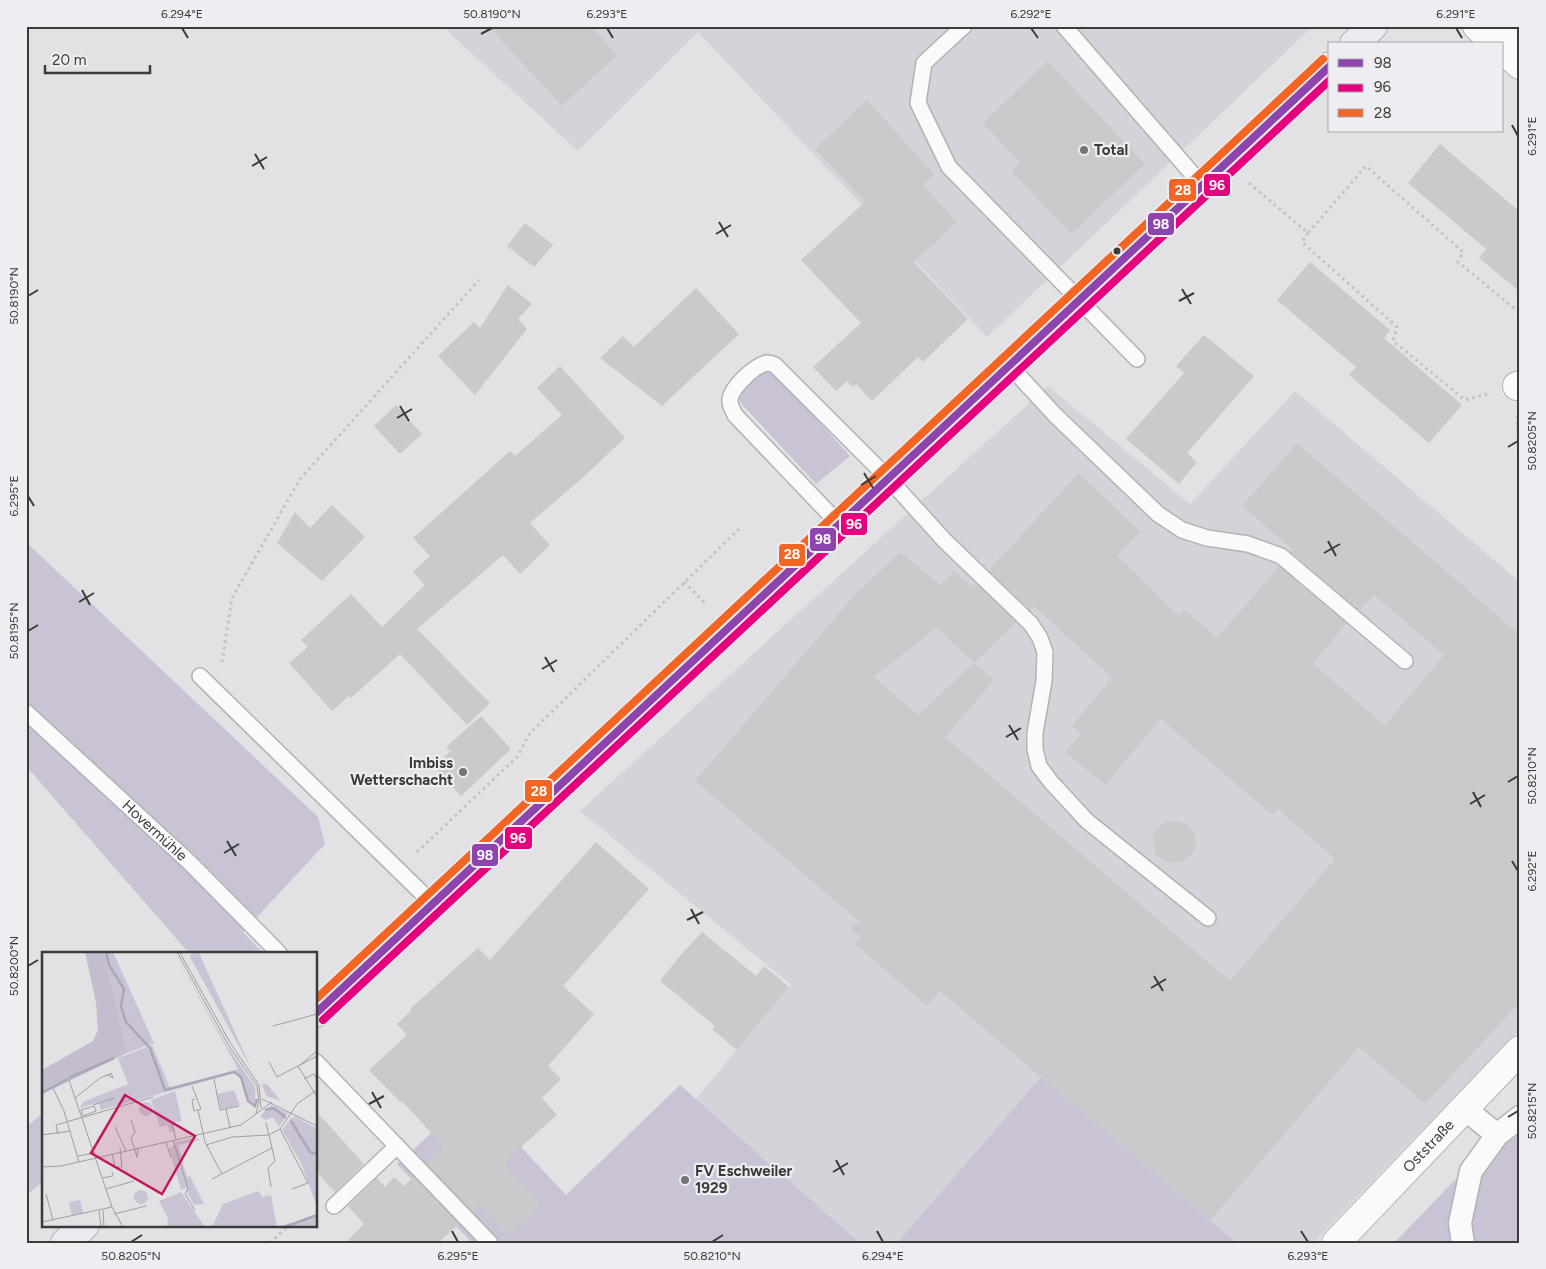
<svg xmlns="http://www.w3.org/2000/svg" width="1546" height="1269" font-family="Figtree,sans-serif">
<style>
.built{fill:#d5d3d9}
.green{fill:#c9c3d5}
.building{fill:#cac9cb;fill-rule:evenodd}
.lines{fill:none;stroke-linecap:round;stroke-linejoin:round}
.service-casing{stroke:#b2b1b3;stroke-width:18}
.pedestrian-casing{stroke:#b2b1b3;stroke-width:25}
.minor-casing{stroke:#b2b1b3;stroke-width:30}
.primary-casing{stroke:#b3b0b9;stroke-width:30}
.path{stroke:#c2c2c3;stroke-width:3;stroke-dasharray:2.5 4;stroke-linecap:butt}
.service{stroke:#fbfafb;stroke-width:15}
.pedestrian{stroke:#fbfafb;stroke-width:22}
.minor{stroke:#fbfafb;stroke-width:28}
.primary{stroke:#eceaf0;stroke-width:28}
.bus-1-casing{stroke:#eeedf1;stroke-width:11}
.bus-2-casing{stroke:#eeedf1;stroke-width:11}
.bus-3-casing{stroke:#eeedf1;stroke-width:11}
.bus-1{stroke:#8e44ad;stroke-width:8}
.bus-2{stroke:#e5007d;stroke-width:8}
.bus-3{stroke:#f26522;stroke-width:8}
.ticks{fill:none;stroke:#3b3b3c;stroke-width:2}
.poi-dot{fill:#757576;stroke:#eeedf1;stroke-width:2}
.bus-dot{fill:#3b3b3c;stroke:#eeedf1;stroke-width:2}
.labels{text-anchor:middle;stroke-width:4.5;stroke-linejoin:round;paint-order:stroke}
.poi-label{font-size:15px;font-weight:bold;fill:#3b3b3c;stroke:#eeedf1;text-anchor:start}
.street-label{font-size:15px;fill:#3b3b3c;stroke:#eeedf1}
.inset-river{fill:none;stroke:#ada6bb;stroke-width:2.5}
.inset-road{fill:none;stroke:#9f9fa0;stroke-width:1}
.view{fill:#c2185b;fill-opacity:0.15;stroke:#c2185b;stroke-width:2.5}
.inset-edge{fill:none;stroke:#3b3b3c;stroke-width:2.5}
.line-badge{stroke:#eeedf1;stroke-width:2}
.badge-label{font-size:14px;text-anchor:middle;font-weight:bold;fill:#fff}
.neatline{fill:none;stroke:#3b3b3c;stroke-width:2}
.ticks-label{font-size:12px;text-anchor:middle;fill:#3b3b3c}
</style>
<rect width="100%" height="100%" fill="#e2e1e3"/>
<!-- built -->
<path class="built" d="M442,26H1313L987,337L698,32L578,151Z
M1048,386L1190,504L1295,391L1520,582V1029L1313,1243H860L696,1099L791,985L580,811Z"/>
<!-- green -->
<path class="green" d="M763,371H773L850,456L816,484L740,402L738,394Z
M26,542L318,817L325,844L243,932L263,953H189L26,766Z
M1041,1077L1210,1221L1237,1243H897Z
M680,1085L860,1243H472L397,1164L473,1096L566,1195Z
M44,1112V1180L26,1196V1127Z
M1520,1113V1243H1394Z"/>
<!-- building -->
<path class="building" d="M488,26H591L617,55L562,106Z
M1048,61L1145,164L1071,234L1011,171L1020,163L983,123Z
M867,100L934,174L923,185L957,222L914,262L968,319L923,362L918,357L872,401L856,384L853,387L847,381L836,391L813,367L861,323L801,260L865,202L815,149Z
M1440,144L1520,212V292L1479,258L1486,249L1408,183Z
M525,223L553,245L534,267L507,246Z
M1310,262L1390,330L1384,338L1462,405L1429,443L1349,375L1356,367L1277,300Z
M508,285L532,304L518,319L527,329L475,395L438,356L474,322L480,328Z
M696,288L739,334L662,406L600,358L623,336L634,347Z
M1204,335L1254,376L1187,453L1197,462L1179,484L1126,439L1184,373L1176,366Z
M560,366L625,438L580,480L530,523L550,545L520,574L503,555L417,629L490,703L467,725L400,654L351,698L349,696L332,711L289,663L308,647L301,640L351,594L382,627L425,585L413,572L430,556L413,538L510,451L515,456L562,415L537,388Z
M396,405L422,434L400,454L374,426Z
M1297,443L1520,635V1002L1425,1104L1359,1047L1210,1221L940,991L927,1006L855,944L861,937L850,928L860,922L695,781L859,590L901,552L940,585L954,571L973,587L976,584L1016,623L974,663L994,680L945,737L1230,981L1335,859L1278,809L1272,815L1161,719L1105,785L1065,752L1081,734L1072,726L1112,678L1034,606L1030,610L989,570L1079,473L1140,532L1117,556L1179,616L1185,610L1217,638L1279,566L1346,623L1313,664L1385,725L1444,655L1374,595L1359,610L1291,552L1293,550L1242,506ZM937,627L974,663L918,715L874,677Z
M332,505L365,537L322,581L277,543L295,512L310,528Z
M481,716L511,749L461,796L434,767L450,751L446,747Z
M1172,821L1180,822L1188,825L1193,832L1196,840L1195,848L1191,855L1185,860L1176,863L1168,862L1156,856L1153,844V836L1158,829L1164,823Z
M596,842L649,889L563,986L594,1014L548,1066L561,1079L542,1098L557,1115L503,1163L541,1205L507,1236L479,1205L473,1211L427,1164L444,1147L402,1101L400,1102L369,1070L407,1035L397,1024L412,1010L410,1009L478,948L490,960Z
M702,932L756,976L764,966L789,987L737,1050L712,1029L715,1026L660,981L679,957Z
M316,1111L364,1164L335,1192L316,1171Z
M394,1177L404,1186L413,1177L459,1224L438,1243H345L364,1224L348,1206L377,1178L385,1187Z"/>
<g class="lines">
<defs>
<g id="service">
<path d="M964,26L924,63L918,103L949,167L1137,359"/>
<path d="M1064,26L1202,185"/>
<path d="M1009,365L1055,415L1158,514L1182,530L1207,538L1248,544L1281,556L1405,661"/>
<path d="M839,524L735,415C733,410 729,405 730,399C732,387 755,365 767,363C769,363 773,364 775,365L888,478L944,540L1031,624L1040,638L1045,652L1044,681L1035,733V749L1039,766L1051,782L1087,821L1208,918"/>
<path d="M200,676L432,903"/>
<path id="s1" d="M26,712L190,863L279,953"/>
<path d="M316,1062L490,1243"/>
<path d="M334,1206L397,1146"/>
</g>
<path id="pedestrian" d="M1464,1108L1497,1135
M1463,1243L1460,1223L1471,1171L1497,1135L1520,1117"/>
<g id="minor">
<path d="M1477,26L1496,44"/>
<path d="M1499,44L1518,26"/>
<path d="M1502,49L1520,65"/>
<path d="M1517,386L1520,385"/>
<path id="s2" d="M1336,1243L1520,1050"/>
</g>
<path id="primary" d="M1354,44L1373,26
M316,1013L1330,66
M65,1243L85,1225"/>
</defs>
<!-- service casing -->
<use href="#service" class="service-casing"/>
<!-- pedestrian casing -->
<use href="#pedestrian" class="pedestrian-casing"/>
<!-- minor casing -->
<use href="#minor" class="minor-casing"/>
<!-- primary casing -->
<use href="#primary" class="primary-casing"/>
<!-- path -->
<path class="path" d="M1249,183L1308,233L1366,166L1463,252L1458,262L1520,313
M1308,233L1302,242L1397,327L1393,341L1465,400L1487,394
M1517,416L1520,488
M684,582L707,605
M222,662L232,598L300,479L479,280
M417,852L517,757L530,733L739,529
M270,1243L289,1225"/>
<!-- service -->
<use href="#service" class="service"/>
<!-- pedestrian -->
<use href="#pedestrian" class="pedestrian"/>
<!-- minor -->
<use href="#minor" class="minor"/>
<!-- primary -->
<use href="#primary" class="primary"/>
<defs>
<path id="bus-1" d="M316,1013L1330,66"/>
<path id="bus-2" d="M323,1020L1330,80"/>
<path id="bus-3" d="M316,999L1323,59"/>
</defs>
<!-- bus-1 casing -->
<use href="#bus-1" class="bus-1-casing"/>
<!-- bus-2 casing -->
<use href="#bus-2" class="bus-2-casing"/>
<!-- bus-3 casing -->
<use href="#bus-3" class="bus-3-casing"/>
<!-- bus-1 -->
<use href="#bus-1" class="bus-1"/>
<!-- bus-2 -->
<use href="#bus-2" class="bus-2"/>
<!-- bus-3 -->
<use href="#bus-3" class="bus-3"/>
</g>
<!-- ticks -->
<path class="ticks" d="M182,28L188,38M607,28L613,38M1031,28L1038,38M1456,28L1462,38M481,34L492,28M1512,125L1518,136M255,154L264,169M252,166L267,157M719,222L728,237M716,234L731,225M1182,289L1191,304M28,296L38,290M1179,301L1194,293M400,406L409,421M397,418L412,409M1508,447L1518,441M864,473L873,488M861,485L876,476M28,496L34,506M1328,541L1336,556M1324,553L1340,544M82,590L90,605M79,602L94,593M28,631L38,625M545,657L554,672M542,669L557,660M1009,725L1018,740M1006,737L1021,728M1508,782L1518,776M1473,792L1481,807M1470,804L1485,795M227,841L236,856M224,853L239,844M1512,861L1518,871M691,909L699,924M687,920L703,912M28,966L38,960M1154,976L1163,991M1151,988L1166,979M372,1092L381,1108M369,1104L384,1096M1508,1117L1518,1111M836,1160L844,1175M833,1172L848,1163M452,1231L458,1242M877,1231L883,1242M1301,1231L1308,1242M131,1242L142,1235M712,1242L723,1235"/>
<!-- markers -->
<g class="poi-dot">
<circle cx="1084" cy="150" r="5"/>
<circle cx="463" cy="772" r="5"/>
<circle cx="685" cy="1180" r="5"/>
</g>
<circle class="bus-dot" cx="1117" cy="251" r="4.5"/>
<g class="labels">
<!-- poi labels -->
<g class="poi-label">
<text x="1094" y="155">Total</text>
<text x="453" y="768" text-anchor="end">Imbiss<tspan x="453" dy="17">Wetterschacht</tspan></text>
<text x="695" y="1176">FV Eschweiler<tspan x="695" dy="17">1929</tspan></text>
</g>
<!-- street labels -->
<g class="street-label">
<text dy="5" stroke="none"><textPath href="#s1" startOffset="175">Hovermühle</textPath></text>
<text dy="5" stroke="none"><textPath href="#s2" startOffset="134">Oststraße</textPath></text>
</g>
</g>
<!-- overview -->
<g transform="translate(42 952)">
<rect width="275" height="275" fill="#e2e1e3"/>
<path d="M62,0H71L112,91L85,101ZM132,0L185,94L213,135L214,155L205,149L200,128L192,121L59,158L57,152L68,147L38,156L41,150L86,132L76,106L110,93L128,136L196,117ZM159,0L157,1L209,116L148,5L149,2ZM220,132H225L239,149L224,144ZM192,138L198,153L179,157L175,142ZM133,139L140,169L131,171L133,179L127,180L126,173L118,175L109,148ZM97 157a7 7 0 1 1 14 0a7 7 0 1 1-14 0ZM229,153L246,161L237,175L231,165L224,168L218,164ZM254,165L275,177V255L260,213L240,178L249,166ZM153,186L159,188L136,193L145,225L148,224L162,252L152,253L144,238L148,234L139,238L127,196L133,193V190ZM92 245a7 7 0 1 1 14 0a7 7 0 1 1-14 0ZM217,239L220,245L229,243L235,275L275,263V275H170L181,252ZM139,240L163,275H125L126,266L117,249ZM38,248L41,261L30,263L27,250Z" fill="#c9c3d5"/>
<path d="M43,0H62L85,101L0,142V118L51,89L56,78L54,51Z" fill="#c3bdcf"/>
<path class="inset-river" d="M64,0L67,13L82,37L79,54L84,70L108,96L123,138L192,120L199,125L206,149L213,154L215,147M27,126L72,106M0,141L26,127M223,158L232,156L244,166M249,169L268,200L275,202M243,275L275,263"/>
<path class="inset-road" d="M135,0L187,94L215,134L217,149L214,162M138,1L189,92L217,133L219,156M231,74L275,62M275,104L256,114L275,145M227,110L235,125L256,114M258,113L275,99M172,127L178,158L197,154M262,127L272,122L275,128M27,128L70,255L81,275M150,134L159,157L156,158L163,190L180,222M11,136L22,159L37,210M33,146L58,126L68,122L69,121L71,126L66,123M153,147L150,148L152,159L156,158M220,147L275,174M51,153L73,146M52,154L54,159L41,164L39,158ZM184,157L188,175M89,168L93,180L89,186L95,205L96,196M224,171L227,183L238,177L256,151L275,138M130,172L134,187M73,175L84,199M238,177L266,231L250,237M16,182L14,173L111,145M0,183L28,179M131,188L146,236L143,242L153,258M124,190L129,206M164,193L190,185L227,183L233,209L226,216L229,235M70,202L73,215H80L78,196M36,204L53,201M0,215L19,214L199,173L230,150M60,226L71,224L70,220M170,227L230,196M64,237L92,229M4,242L11,268M61,258L62,275M57,259L59,275M72,262L104,254M0,270L70,255"/>
<path class="view" d="M83,143L153,184L120,242L49,201Z"/>
<rect width="275" height="275" class="inset-edge"/>
</g>
<g class="line-badge">
<rect x="1203" y="173" width="28" height="24" rx="5" fill="#e5007d"/>
<rect x="1168" y="178" width="29" height="24" rx="5" fill="#f26522"/>
<rect x="1147" y="212" width="28" height="24" rx="5" fill="#8e44ad"/>
<rect x="840" y="512" width="28" height="24" rx="5" fill="#e5007d"/>
<rect x="809" y="527" width="28" height="25" rx="5" fill="#8e44ad"/>
<rect x="778" y="543" width="28" height="24" rx="5" fill="#f26522"/>
<rect x="524" y="779" width="29" height="24" rx="5" fill="#f26522"/>
<rect x="504" y="826" width="29" height="24" rx="5" fill="#e5007d"/>
<rect x="471" y="843" width="28" height="24" rx="5" fill="#8e44ad"/>
</g>
<g class="badge-label">
<text x="1217" y="190">96</text>
<text x="1183" y="195">28</text>
<text x="1161" y="229">98</text>
<text x="854" y="529">96</text>
<text x="823" y="544">98</text>
<text x="792" y="559">28</text>
<text x="539" y="796">28</text>
<text x="518" y="843">96</text>
<text x="485" y="860">98</text>
</g>
<!-- border -->
<rect width="1546" height="1269" fill="none" stroke="#eeedf1" stroke-width="55"/>
<!-- legend -->
<rect x="1328" y="42" width="175" height="90" fill="#eeedf1" stroke="#a6a6a9"/>
<rect x="1338" y="59" width="25" height="8" fill="#8e44ad" stroke="#a6a6a9"/>
<text x="1374" y="68" font-size="15" fill="#3b3b3c">98</text>
<rect x="1338" y="84" width="25" height="8" fill="#e5007d" stroke="#a6a6a9"/>
<text x="1374" y="92" font-size="15" fill="#3b3b3c">96</text>
<rect x="1338" y="109" width="25" height="8" fill="#f26522" stroke="#a6a6a9"/>
<text x="1374" y="118" font-size="15" fill="#3b3b3c">28</text>
<!-- scale -->
<path d="M45 65v8h105v-8" fill="none" stroke="#3b3b3c" stroke-width="2.5"/>
<text x="52" y="65" font-size="15" fill="#3b3b3c" stroke="#eeedf1" stroke-width="4" paint-order="stroke">20 m</text>
<rect x="28" y="28" width="1490" height="1214" class="neatline"/>
<g class="ticks-label">
<text x="182" y="18">6.294°E</text>
<text x="492" y="18">50.8190°N</text>
<text x="607" y="18">6.293°E</text>
<text x="1031" y="18">6.292°E</text>
<text x="1456" y="18">6.291°E</text>
<text transform="translate(1532 136) rotate(-90)" y="4">6.291°E</text>
<text transform="translate(14 296) rotate(-90)" y="4">50.8190°N</text>
<text transform="translate(1532 441) rotate(-90)" y="4">50.8205°N</text>
<text transform="translate(14 496) rotate(-90)" y="4">6.295°E</text>
<text transform="translate(14 631) rotate(-90)" y="4">50.8195°N</text>
<text transform="translate(1532 776) rotate(-90)" y="4">50.8210°N</text>
<text transform="translate(1532 871) rotate(-90)" y="4">6.292°E</text>
<text transform="translate(14 966) rotate(-90)" y="4">50.8200°N</text>
<text transform="translate(1532 1111) rotate(-90)" y="4">50.8215°N</text>
<text x="131" y="1260">50.8205°N</text>
<text x="458" y="1260">6.295°E</text>
<text x="712" y="1260">50.8210°N</text>
<text x="883" y="1260">6.294°E</text>
<text x="1308" y="1260">6.293°E</text>
</g>
</svg>
